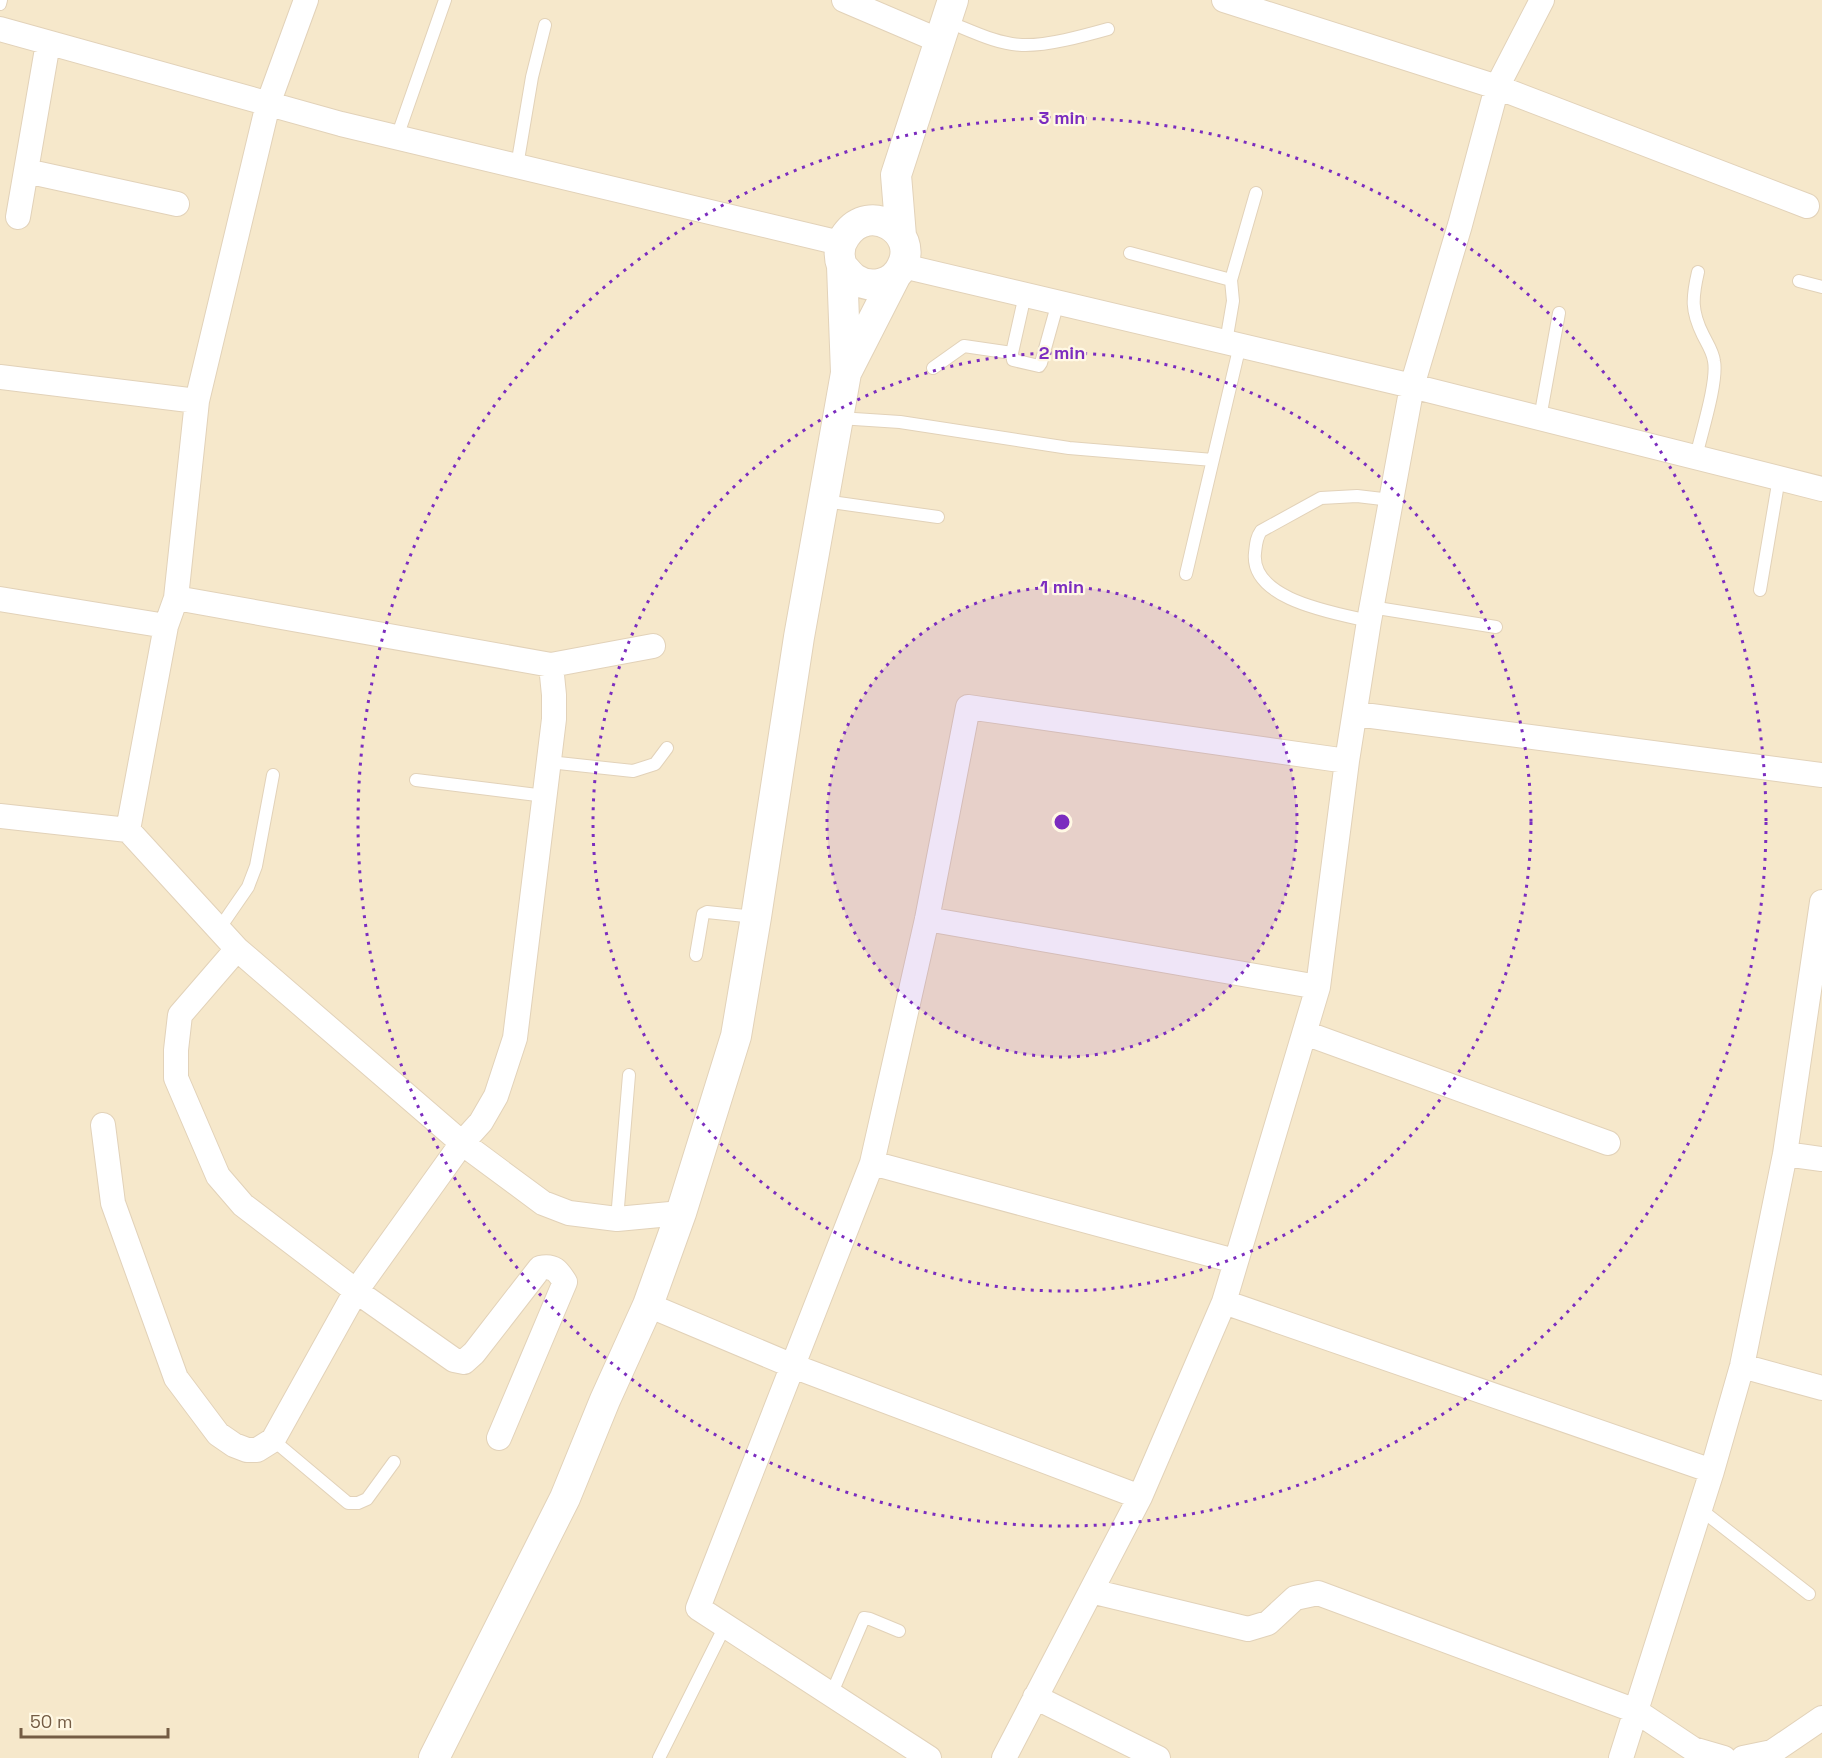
<svg xmlns="http://www.w3.org/2000/svg" width="1822" height="1758" font-family="'Space Grotesk',sans-serif">
<style>
.residential{fill:#f6e8cb}
.lines{fill:none;stroke-linecap:round;stroke-linejoin:round}
.service-casing{stroke:#e2d2b9;stroke-width:14}
.minor-casing{stroke:#e2d2b9;stroke-width:26}
.tertiary-casing{stroke:#e2d2b9;stroke-width:32}
.service{stroke:#fff;stroke-width:12}
.minor{stroke:#fff;stroke-width:24}
.tertiary{stroke:#fff;stroke-width:30}
.ring{fill:none;stroke:#7b2cbf;stroke-width:3;stroke-dasharray:3 6}
.centre{fill:#7b2cbf;stroke:#fff8e4;stroke-width:3}
.ring-label{font-size:18px;text-anchor:middle;font-weight:bold;fill:#7b2cbf;stroke:#fff8e4;stroke-width:4.5;stroke-linejoin:round;paint-order:stroke}
</style>
<rect width="100%" height="100%" fill="#fef6dd"/>
<!-- residential -->
<path class="residential" d="M0,0H1822V1758H0Z"/>
<g class="lines">
<defs>
<path id="service" d="M0,4L1,0
M946,21C970,30 996,44 1022,45C1047,46 1083,36 1108,29
M397,137L445,0
M517,166L532,77L545,25
M1130,253L1231,280
M1799,281L1822,287
M1025,295L1012,353L1013,360L1039,366L1041,363L1058,302
M1226,342L1233,301L1231,280L1256,193
M933,368L964,346L1012,353
M839,418L900,422L1069,448L1213,460
M1540,418L1559,313
M1696,457C1701,434 1718,382 1714,361C1713,352 1707,343 1703,335C1691,311 1692,298 1698,272
M824,501L938,517
M1186,574L1240,345
M1760,590L1779,478
M1371,607L1496,627
M1369,621C1335,613 1250,600 1255,553C1256,545 1256,538 1261,531L1321,498L1357,496L1391,500
M549,762L633,771L655,764L667,748
M416,780L545,796
M219,929L248,887L256,866L273,775
M696,955L703,914L707,912L755,917
M617,1219L629,1075
M273,1440L348,1503H358L367,1499L394,1462
M1700,1509L1809,1594
M831,1695L864,1618L870,1619L899,1631
M659,1758L725,1626"/>
<path id="minor" d="M844,0L940,41
M1224,0L1497,87L1807,206
M0,29L341,124L840,243
M26,171L177,204
M18,217L48,43
M903,266L1412,386L1822,489
M0,377L197,401
M0,599L166,626
M551,665L653,646
M1356,714L1822,775
M0,816L128,830L237,949L462,1143L543,1203L569,1213L617,1219L681,1213
M128,830L166,626L176,598L197,401L268,104L306,0
M927,919L1318,987
M237,949L180,1015L176,1050V1078L218,1176L243,1205L356,1291L454,1360L464,1362L474,1353L540,1268C554,1265 558,1271 565,1282L499,1438
M1305,1033L1608,1143
M103,1125L113,1203L176,1378L218,1434L234,1445L247,1450H257L273,1440L356,1291L462,1143L481,1122L496,1096L515,1038L554,719V695L551,665L176,598
M1785,1154L1822,1159
M872,1163L1235,1261
M1224,1302L1712,1471
M648,1305L793,1366L1140,1497
M1742,1366L1822,1388
M1091,1591L1248,1629L1268,1623L1295,1598L1318,1593L1636,1711L1693,1749L1724,1758
M1035,1697L1158,1758
M929,1758L698,1608L872,1163L927,919L968,707L1347,761
M1004,1758L1140,1497L1224,1302L1318,987L1347,761L1369,621L1412,386L1460,225L1497,87L1542,0
M1621,1758L1712,1471L1742,1366L1785,1154L1822,902
M1743,1758L1772,1752L1822,1718"/>
<path id="tertiary" d="M901,236L896,175L953,0
M847,371L896,275
M434,1758L565,1498L605,1400L648,1305L681,1213L736,1036L756,917L799,637L846,373L842,266C838,255 839,244 846,235C870,201 919,232 902,266C894,284 871,290 855,279C850,276 846,270 842,266"/>
</defs>
<!-- service casing -->
<use href="#service" class="service-casing"/>
<!-- minor casing -->
<use href="#minor" class="minor-casing"/>
<!-- tertiary casing -->
<use href="#tertiary" class="tertiary-casing"/>
<!-- service -->
<use href="#service" class="service"/>
<!-- minor -->
<use href="#minor" class="minor"/>
<!-- tertiary -->
<use href="#tertiary" class="tertiary"/>
</g>
<!-- distance rings -->
<circle cx="1062" cy="822" r="235" fill="#7b2cbf" fill-opacity=".12"/>
<g class="ring">
<circle cx="1062" cy="822" r="235"/>
<circle cx="1062" cy="822" r="469"/>
<circle cx="1062" cy="822" r="704"/>
</g>
<circle cx="1062" cy="822" r="9" class="centre"/>
<g class="ring-label">
<text x="1062" y="124">3 min</text>
<text x="1062" y="359">2 min</text>
<text x="1062" y="593">1 min</text>
</g>
<!-- scale -->
<path d="M21 1728v9h147v-9" fill="none" stroke="#745c44" stroke-width="3"/>
<text x="30" y="1728" font-size="18" fill="#745c44" stroke="#fff8e4" stroke-width="4.5" paint-order="stroke">50 m</text>
</svg>
